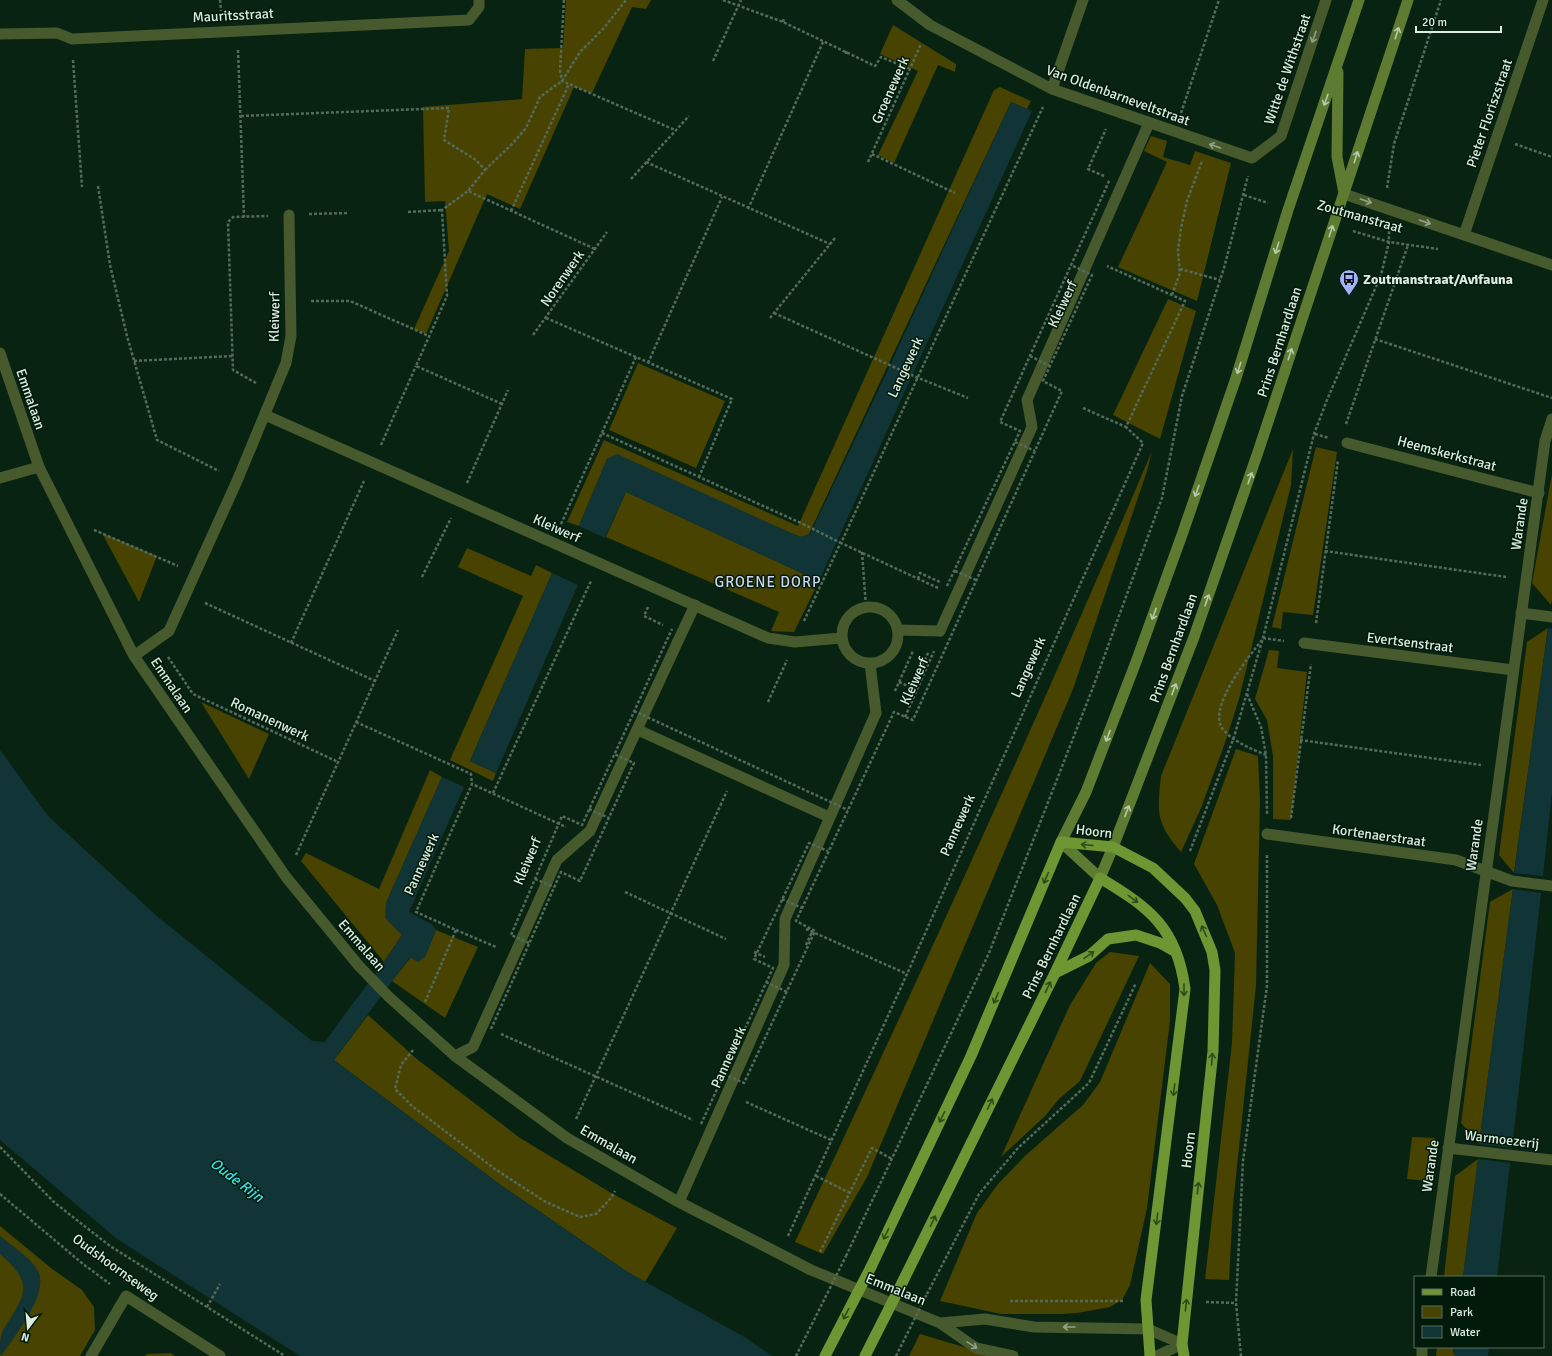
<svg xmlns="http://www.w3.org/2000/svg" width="1552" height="1356" font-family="Signika,sans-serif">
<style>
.green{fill:#484301}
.water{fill:#113437}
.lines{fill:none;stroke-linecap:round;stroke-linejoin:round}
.path{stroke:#546b5c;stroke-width:2.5;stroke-dasharray:3 2;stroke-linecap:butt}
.service{stroke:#465a2d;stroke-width:11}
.pedestrian{stroke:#465a2d;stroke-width:11}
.minor{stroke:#465a2d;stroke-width:11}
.secondary{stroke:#5d7c31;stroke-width:11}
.primary{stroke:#6e9632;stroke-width:11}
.path-bridge{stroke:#546b5c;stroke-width:2.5;stroke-dasharray:3 2;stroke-linecap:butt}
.primary-bridge{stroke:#6e9632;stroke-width:11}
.oneway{stroke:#b6caac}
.oneway2{stroke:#91a386}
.oneway3{stroke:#2d4c19}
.labels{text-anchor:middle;stroke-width:3;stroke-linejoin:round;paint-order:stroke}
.street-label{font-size:14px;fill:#dcece0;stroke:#011a09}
.poi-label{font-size:14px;font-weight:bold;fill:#dcece0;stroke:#011a09;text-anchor:start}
.neighbourhood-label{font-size:15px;letter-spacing:1px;fill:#ced6f3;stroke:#011a09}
.water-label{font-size:15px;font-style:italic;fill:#36dfe9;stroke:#011a09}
</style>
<rect width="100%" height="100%" fill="#082312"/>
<!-- green -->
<path class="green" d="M566,0H651L646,9L632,7L592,93L574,87L520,209L487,194L426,334L414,329L449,251L445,201L425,202L423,107L522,99L525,49L563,48Z
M893,25L956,64L955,72L938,65L894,163L878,155L918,71L880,54Z
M1000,87L1031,101L1027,109L1011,102L809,534L801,537L607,459L579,526L567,522L604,440L798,526L994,90Z
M1151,136L1167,141L1163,157L1190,165L1195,151L1231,163L1197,301L1118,267L1167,162L1144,151Z
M1168,299L1196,311L1160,439L1113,415Z
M638,363L725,401L696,468L609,430Z
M1316,447L1337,452L1313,615L1283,612L1281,629L1272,627Z
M1293,449L1291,485L1239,699L1225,743L1201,808L1181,852C1156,823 1157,813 1161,776Z
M1152,451L1147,471L1073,689L867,1177L823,1254L795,1242C918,980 1039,717 1152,451Z
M1552,474V599L1551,605L1532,583Z
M626,492L819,581L794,632L771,631L779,612L606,537Z
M102,533L157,556L139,602Z
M467,548L531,576L536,565L552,573L470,761L496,773L493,781L450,760L523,596L458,567Z
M1548,628L1514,873L1499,855L1527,642Z
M1269,650L1279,651L1277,668L1307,672L1291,820L1273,819V756L1267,720L1255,699Z
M201,702L269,734L249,779Z
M1236,749L1258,756L1260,800L1256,985L1233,1205L1229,1280L1205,1279L1232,1043L1235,953L1217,905L1194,864Z
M430,770L442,777L386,903V918L402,935L384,962L301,861L306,853L379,889Z
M1513,889L1479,1144L1461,1123L1490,902Z
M436,930L478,947L445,1018L392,981L411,957H425Z
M1110,952L1139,956L1080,1081L1059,1099L1045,1116L1001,1157L1070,1005L1096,963Z
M1150,963L1170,984V1021L1147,1208L1130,1285L1122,1300L1110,1307L1077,1313L1063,1314H1001L940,1301L977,1213L998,1184L1026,1155L1083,1105L1100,1082Z
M368,1015L418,1060L520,1138L613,1194L677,1228L645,1282L626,1271L502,1186L334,1060Z
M1412,1137L1435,1138L1429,1181L1407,1179Z
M1478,1159L1463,1277H1444L1455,1176Z
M0,1226L51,1268L82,1290L94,1307L95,1330L80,1356H0Z
M920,1334L994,1356H909Z
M1437,1347H1454L1453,1353L1456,1356H1436Z
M171,1353L175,1356H145L147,1354Z"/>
<!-- water -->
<path class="water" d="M1011,102L1032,111L819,581L626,492L605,538L579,526L607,459L617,454L800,537L810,534L886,374Z
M552,573L578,585L496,773L470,761Z
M1548,628L1552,629V792L1543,876L1514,873Z
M0,750L48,816L158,917L312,1041L325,1042C350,1006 378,972 402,935L385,918L386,903L442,777L464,787L409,912L433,925L436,930L425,957L418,962L410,957L334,1060L502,1186L626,1271L746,1338L772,1356H300L117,1239L0,1140Z
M1513,889L1541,893L1512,1148L1479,1144Z
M1478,1159L1510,1163L1497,1277H1463Z
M0,1236C12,1246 30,1257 38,1271C50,1293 13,1338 1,1356C0,1354 0,1349 0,1345C0,1334 4,1328 10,1319C30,1288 28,1279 0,1254Z
M1454,1347H1489L1488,1356H1456L1453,1353Z"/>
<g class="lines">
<!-- path -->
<path class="path" d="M220,0L221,11
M564,0L560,70L562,81L675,130
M723,0L783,22L875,66L881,57L910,69
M783,22L784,18
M238,50L244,217
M846,54L847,50
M73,60L82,187
M713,61L741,0
M1181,113L1219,0
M241,116L449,108L444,140L476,160L485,170L468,191
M1515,144L1552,157
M872,154L955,193
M646,162L830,244
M868,162L921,44
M485,170L512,144L526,128L540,97L562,81L580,52L603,29L626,0
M1104,176L1088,169L1106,129
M631,179L689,116
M98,186L110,265L127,336L157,440L219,471
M1387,188L1394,144L1441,0
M1244,195L1268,203
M748,209L823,42
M511,211L569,84
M408,212L442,210
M309,214L349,213
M1353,231L1389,242L1438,249
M1180,269L1220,280
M1172,295L1180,273L1178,251L1181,228L1187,201L1202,161
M311,301H350L429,336
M774,313L916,377L968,398
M546,318L636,357
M770,318L835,238
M533,335L607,232
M1375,339L1552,398
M134,361L233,356
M648,363L722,197
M256,383L233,370L228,222L233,217L268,216
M502,404L416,366L447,296L442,210L468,191L595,249
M1083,408L1126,427
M1346,424L1408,245
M602,433L803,524
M1315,434L1329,438
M381,445L416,366
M467,483L508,390
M561,524L636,357L732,399L699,477
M94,530L178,566
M1325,551L1506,577
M862,552L866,607
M422,577L451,518
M918,579L920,573L940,582
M938,588L841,543L1043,107
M205,603L375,681
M648,607L644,616L663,625
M804,621L841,542
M1316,623L1338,460
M1263,638L1284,641
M1262,640C1249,656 1208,707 1222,728C1231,741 1252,749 1266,755
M291,643L364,481
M168,657L193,694L338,762
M899,682L912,688L929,651
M895,691L913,651
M1247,694L1261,727L1266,755L1267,814
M768,702L787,660
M905,717L934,651
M356,722L471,774L472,784
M1300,740L1481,765
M493,793L591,581
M1291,818L1311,664
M1190,851L1234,737L1263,638L1314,434L1327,400L1381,275L1389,242V231
M296,855L398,630
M625,892L726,939
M806,929L907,974
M456,930L496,947
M806,945L811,934L813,936
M754,952L765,957
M425,1002L456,930L416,912L472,784L566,827
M501,1034L693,1120
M413,1050L401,1065L395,1089L412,1106L495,1169L544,1201L580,1217L596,1214L611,1198L615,1191
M746,1102L831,1140
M576,1119L727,791
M0,1147L55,1203L110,1246L285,1356
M816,1176L850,1193
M0,1194L83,1264L110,1284
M788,1236L907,974L1143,443L1126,427L1185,301L1107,266
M820,1252L872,1148L892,1159
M846,1256L989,953L1092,690L1162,498L1182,396L1224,268L1248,176
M927,1294L979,1194L1018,1148L1089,1083L1136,983
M1010,1301H1125
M1206,1302L1236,1303
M207,1307L220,1284
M1241,1356L1236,1303L1243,1161L1267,986V855"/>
<!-- service -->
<path class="service" d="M0,478L39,467"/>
<!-- pedestrian -->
<path class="pedestrian" d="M898,630L940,631
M678,641L695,605
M870,664L876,713"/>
<!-- minor -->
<path class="minor" d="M897,0L930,25L1052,89L1252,158L1281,136L1326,0
M0,34L57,33L72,39L469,20L479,7V0
M1052,89L1083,0
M1344,194L1552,265
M1464,235L1543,0
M0,353L39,467L134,656L286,877L359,966L389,997L455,1056L567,1138L675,1200L811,1270L940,1323L976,1348L1013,1356
M265,415L768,638L795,642L841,638
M1347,443L1539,493
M842 635a28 28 0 1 1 56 0a28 28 0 1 1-56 0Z
M1521,613L1552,617
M940,631L1032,427L1027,400L1149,123
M1304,643L1513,670
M134,656L169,631L237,481L286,363L291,336L289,215
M638,730L829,817
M1267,834L1456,860L1512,881L1552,886
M455,1056L473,1047L557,860L590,831L678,641
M1448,1148L1552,1160
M679,1202L784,965L785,919L876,713
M1431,1277L1545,441L1552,419
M940,1323L985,1319L1034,1327L1148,1329L1182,1344
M91,1356L126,1296L220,1356
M1157,1356L1182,1344
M1422,1356V1347"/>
<!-- secondary -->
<path class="secondary" d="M1359,0L1288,210L1236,378L1183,532L1136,662L1086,792L1061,842L1100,878L1113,847L1194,637L1259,449L1408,0
M1338,72L1337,157L1344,193"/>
<!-- primary -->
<path class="primary" d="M1055,973L1089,956L1108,939L1136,935L1160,943L1176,952
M871,1267L971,1056L1061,842L1113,847L1153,868L1185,898L1195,911L1212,952L1215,970L1213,1051L1182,1344L1184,1356
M903,1281L1055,973L1100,878C1150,908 1177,928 1185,989L1146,1300L1150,1356"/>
<!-- path-bridge -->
<path class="path-bridge" d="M1030,356L1050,366
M1015,442L1035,451
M803,524L841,543
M955,571L976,580
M947,586L1020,431L1000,422L1110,179
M634,711L848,810
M589,809L609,818
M535,879L554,887
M782,899L802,908
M529,943L511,935L562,816L582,825L672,629
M766,982L787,992
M491,1029L561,872L580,881L634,763L614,754
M724,1074L744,1083L815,931L796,921L894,712L913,720L1062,391L1043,381L1092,275L1071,265
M701,1124L773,968L754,959L809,843L828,851
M796,1356L846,1256
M896,1356L927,1294"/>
<!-- primary-bridge -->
<path class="primary-bridge" d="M825,1356L871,1267
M865,1356L903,1281"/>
</g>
<!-- one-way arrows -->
<defs><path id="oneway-shaft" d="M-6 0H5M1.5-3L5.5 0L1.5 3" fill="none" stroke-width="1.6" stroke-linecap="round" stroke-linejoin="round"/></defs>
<g class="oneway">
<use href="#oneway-shaft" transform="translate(1397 33) rotate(-72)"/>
<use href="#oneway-shaft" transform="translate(1326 100) rotate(109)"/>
<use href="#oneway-shaft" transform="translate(1356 157) rotate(-72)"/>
<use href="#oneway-shaft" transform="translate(1331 231) rotate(-72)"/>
<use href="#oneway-shaft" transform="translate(1277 248) rotate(107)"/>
<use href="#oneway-shaft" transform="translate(1290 354) rotate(-72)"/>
<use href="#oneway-shaft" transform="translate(1239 368) rotate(108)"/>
<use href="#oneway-shaft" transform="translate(1250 478) rotate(-71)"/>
<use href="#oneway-shaft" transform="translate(1197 491) rotate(109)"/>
<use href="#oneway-shaft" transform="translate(1207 600) rotate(-71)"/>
<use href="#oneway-shaft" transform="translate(1154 614) rotate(110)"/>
<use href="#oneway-shaft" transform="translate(1174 689) rotate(-69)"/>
<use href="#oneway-shaft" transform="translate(1108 736) rotate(111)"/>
<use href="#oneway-shaft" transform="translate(1127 811) rotate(-69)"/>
</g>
<g class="oneway2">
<use href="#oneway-shaft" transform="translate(1314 37) rotate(109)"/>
<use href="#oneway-shaft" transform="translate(1215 146) rotate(-161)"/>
<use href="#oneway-shaft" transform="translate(1366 201) rotate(19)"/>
<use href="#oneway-shaft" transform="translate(1425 222) rotate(19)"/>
<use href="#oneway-shaft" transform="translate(1069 1327) rotate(-180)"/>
<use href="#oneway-shaft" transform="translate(972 1345) rotate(32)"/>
</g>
<g class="oneway3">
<use href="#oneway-shaft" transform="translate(1087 845) rotate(-175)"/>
<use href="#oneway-shaft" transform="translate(1046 878) rotate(113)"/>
<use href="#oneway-shaft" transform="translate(1133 899) rotate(36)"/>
<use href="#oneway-shaft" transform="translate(1204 931) rotate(-114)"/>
<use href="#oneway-shaft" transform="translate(1089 955) rotate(-35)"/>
<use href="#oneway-shaft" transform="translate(1048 987) rotate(-64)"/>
<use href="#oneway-shaft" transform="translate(1184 990) rotate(90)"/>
<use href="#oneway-shaft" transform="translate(996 998) rotate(113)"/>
<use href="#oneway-shaft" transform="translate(1212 1059) rotate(-86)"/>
<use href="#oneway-shaft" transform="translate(1174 1090) rotate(97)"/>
<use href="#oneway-shaft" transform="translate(990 1104) rotate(-64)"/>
<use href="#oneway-shaft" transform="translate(942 1117) rotate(116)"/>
<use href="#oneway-shaft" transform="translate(1198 1188) rotate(-83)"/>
<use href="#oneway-shaft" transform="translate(1157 1219) rotate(97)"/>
<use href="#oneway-shaft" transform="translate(933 1221) rotate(-64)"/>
<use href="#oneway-shaft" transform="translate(886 1234) rotate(116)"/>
<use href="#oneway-shaft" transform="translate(1186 1305) rotate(-84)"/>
<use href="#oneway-shaft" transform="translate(846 1314) rotate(117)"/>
</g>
<!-- icons -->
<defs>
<symbol id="bus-pin" viewBox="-11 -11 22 30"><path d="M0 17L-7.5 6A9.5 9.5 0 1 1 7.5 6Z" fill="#a1b3fd" stroke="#011a09"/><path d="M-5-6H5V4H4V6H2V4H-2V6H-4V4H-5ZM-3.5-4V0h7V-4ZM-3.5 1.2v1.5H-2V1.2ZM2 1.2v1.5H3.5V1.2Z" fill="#111"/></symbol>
</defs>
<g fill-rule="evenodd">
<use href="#bus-pin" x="1338" y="268" width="22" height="30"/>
</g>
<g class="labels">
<!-- street labels -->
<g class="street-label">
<text transform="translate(233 15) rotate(-3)" y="5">Mauritsstraat</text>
<text transform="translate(1287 69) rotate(-71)" y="5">Witte de Withstraat</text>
<text transform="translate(890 90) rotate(-66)" y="5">Groenewerk</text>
<text transform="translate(1118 95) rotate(20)" y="5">Van Oldenbarneveltstraat</text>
<text transform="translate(1489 113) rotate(-71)" y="5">Pieter Floriszstraat</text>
<text transform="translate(1360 216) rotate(16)" y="5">Zoutmanstraat</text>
<text transform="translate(562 278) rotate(-55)" y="5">Norenwerk</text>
<text transform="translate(1062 304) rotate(-65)" y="5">Kleiwerf</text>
<text transform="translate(274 317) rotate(-89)" y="5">Kleiwerf</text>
<text transform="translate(1279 342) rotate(-72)" y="5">Prins Bernhardlaan</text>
<text transform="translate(905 367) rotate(-65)" y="5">Langewerk</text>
<text transform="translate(31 399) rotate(71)" y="5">Emmalaan</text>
<text transform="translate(1447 453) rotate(15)" y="5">Heemskerkstraat</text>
<text transform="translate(1519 524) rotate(-82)" y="5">Warande</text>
<text transform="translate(557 528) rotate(24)" y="5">Kleiwerf</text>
<text transform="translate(1410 642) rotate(7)" y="5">Evertsenstraat</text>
<text transform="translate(1173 648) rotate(-70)" y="5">Prins Bernhardlaan</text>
<text transform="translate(1028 667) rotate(-66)" y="5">Langewerk</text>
<text transform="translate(914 681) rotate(-66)" y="5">Kleiwerf</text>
<text transform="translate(172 685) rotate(56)" y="5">Emmalaan</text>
<text transform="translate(270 719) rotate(25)" y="5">Romanenwerk</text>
<text transform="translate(957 825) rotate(-66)" y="5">Pannewerk</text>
<text transform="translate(1094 831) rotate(7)" y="5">Hoorn</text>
<text transform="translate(1379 835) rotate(8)" y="5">Kortenaerstraat</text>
<text transform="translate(1474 845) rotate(-82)" y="5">Warande</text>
<text transform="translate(527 861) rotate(-67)" y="5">Kleiwerf</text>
<text transform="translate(421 864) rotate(-66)" y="5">Pannewerk</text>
<text transform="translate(362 945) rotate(49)" y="5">Emmalaan</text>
<text transform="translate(1051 946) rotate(-64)" y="5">Prins Bernhardlaan</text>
<text transform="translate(728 1057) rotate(-66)" y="5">Pannewerk</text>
<text transform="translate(1502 1139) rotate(7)" y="5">Warmoezerij</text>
<text transform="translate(609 1144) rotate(30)" y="5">Emmalaan</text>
<text transform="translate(1188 1150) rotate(-83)" y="5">Hoorn</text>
<text transform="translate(1430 1166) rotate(-82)" y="5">Warande</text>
<text transform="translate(116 1267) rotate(36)" y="5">Oudshoornseweg</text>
<text transform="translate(896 1289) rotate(22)" y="5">Emmalaan</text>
</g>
<!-- poi labels -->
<g class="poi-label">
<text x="1363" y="284">Zoutmanstraat/Avifauna</text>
</g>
<!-- neighbourhood labels -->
<g class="neighbourhood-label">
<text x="768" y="587">GROENE DORP</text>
</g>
<!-- water labels -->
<g class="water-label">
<text transform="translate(237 1180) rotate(37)" y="5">Oude Rijn</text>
</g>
</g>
<!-- legend -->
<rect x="1414" y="1276" width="130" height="72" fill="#011a09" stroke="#596e5f"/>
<rect x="1422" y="1289" width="20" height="6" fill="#6e9632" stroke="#596e5f"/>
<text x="1450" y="1296" font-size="12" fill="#dcece0">Road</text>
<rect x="1422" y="1306" width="20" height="12" fill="#484301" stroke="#596e5f"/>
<text x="1450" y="1316" font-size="12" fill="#dcece0">Park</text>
<rect x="1422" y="1326" width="20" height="12" fill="#113437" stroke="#596e5f"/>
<text x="1450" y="1336" font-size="12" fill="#dcece0">Water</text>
<!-- north arrow -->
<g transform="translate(28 1328) rotate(196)" stroke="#011a09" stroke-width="3" paint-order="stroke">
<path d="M0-3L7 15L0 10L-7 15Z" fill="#dcece0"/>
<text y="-6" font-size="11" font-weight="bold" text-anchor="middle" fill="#dcece0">N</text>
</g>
<!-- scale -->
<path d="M1416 26v6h85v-6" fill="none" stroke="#dcece0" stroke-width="2"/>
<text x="1422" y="26" font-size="12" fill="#dcece0" stroke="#011a09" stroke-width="3" paint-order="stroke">20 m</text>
</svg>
